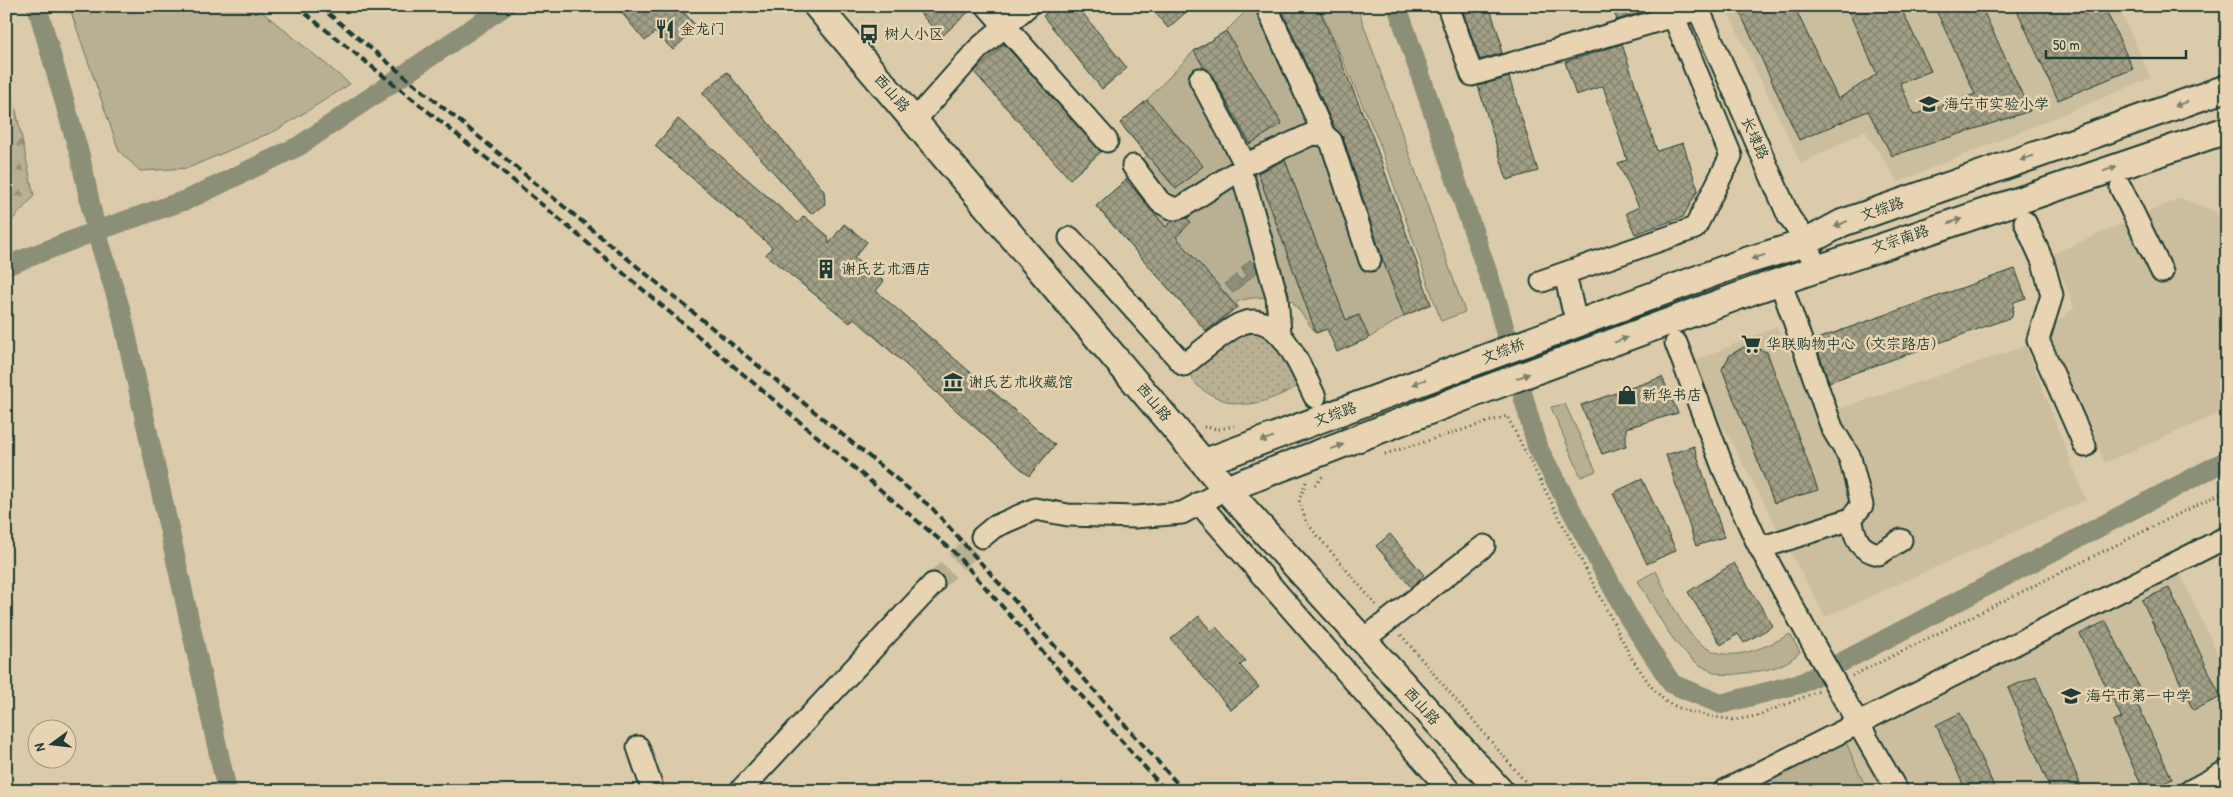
<svg xmlns="http://www.w3.org/2000/svg" width="2233" height="797" font-family="'Patrick Hand','LXGW WenKai TC',sans-serif">
<style>
.built{fill:#cbbe9f}
.green{fill:#b9b094;stroke:#6c7664}
.forest{fill:url(#forest-firs);stroke:#6c7664}
.park{fill:url(#park-dots);stroke:#6c7664}
.water{fill:url(#water-ripples);stroke:#606e5d}
.lines{fill:none;stroke-linecap:round;stroke-linejoin:round}
.canal{stroke:#8c8f78;stroke-width:20}
.building{fill:url(#building-cross-hatch);stroke:#1f3d34}
.minor-tunnel{stroke:#b6af92;stroke-width:21;stroke-dasharray:21 11;stroke-linecap:butt}
.minor-casing{stroke:#1f3d34;stroke-width:25}
.major-casing{stroke:#1f3d34;stroke-width:30}
.path{stroke:#1f3d34;stroke-width:3;stroke-dasharray:1 4;stroke-linecap:butt}
.minor{stroke:#e8d4b2;stroke-width:21}
.major{stroke:#e8d4b2;stroke-width:26}
.rail{stroke:#1f3d34;stroke-width:4;stroke-dasharray:8 4;stroke-linecap:butt}
.minor-bridge-casing{stroke:#1f3d34;stroke-width:25;stroke-linecap:butt}
.minor-bridge{stroke:#e8d4b2;stroke-width:21}
.oneway{fill:#79816d}
.labels{text-anchor:middle;stroke-width:5;stroke-linejoin:round;paint-order:stroke}
.poi-label{font-size:15px;fill:#1f3d34;stroke:#e8d4b2;text-anchor:start}
.street-label{font-size:15px;fill:#1f3d34;stroke:#e8d4b2}
</style>
<defs>
<pattern id="forest-firs" width="22" height="20" patternUnits="userSpaceOnUse" patternTransform="scale(1.25)"><rect width="22" height="20" fill="#b9b094"/><path d="M5 1l3.5 6h-7zM16 11l3.5 6h-7z" fill="#96907a"/></pattern>
<pattern id="park-dots" width="8" height="8" patternUnits="userSpaceOnUse" patternTransform="scale(1.25)"><rect width="8" height="8" fill="#b9b094"/><path d="M2 2h.1M6 6h.1" fill="none" stroke="#96907a" stroke-width="1.8" stroke-linecap="round"/></pattern>
<pattern id="water-ripples" width="26" height="14" patternUnits="userSpaceOnUse" patternTransform="scale(1.25)"><rect width="26" height="14" fill="#8c8f78"/><path d="M2 4q2-2 4 0t4 0M15 11q2-2 4 0t4 0" fill="none" stroke="#727663"/></pattern>
<pattern id="building-cross-hatch" width="8" height="8" patternUnits="userSpaceOnUse" patternTransform="scale(1.25)"><rect width="8" height="8" fill="#a29f86"/><path d="M0 0l8 8M0 8l8-8" fill="none" stroke="#83836e"/></pattern>
</defs>
<rect width="100%" height="100%" fill="#dccbaa"/>
<filter id="ink" filterUnits="userSpaceOnUse"><feTurbulence type="fractalNoise" baseFrequency=".02" numOctaves="2"/><feDisplacementMap in="SourceGraphic" scale="10" xChannelSelector="R" yChannelSelector="G"/><feConvolveMatrix kernelMatrix="1 2 1 2 8 2 1 2 1" color-interpolation-filters="sRGB"/></filter>
<g filter="url(#ink)">
<!-- built -->
<path class="built" d="M1725,6H2118L2151,78L1898,182L1865,131L1801,164Z
M2180,198L2215,211L2227,234V410L2105,463L2045,332L2074,308L2053,254Z
M1776,327L1821,415L2026,346L2086,500L1825,617L1689,363Z
M2175,562L2227,674V791H1720Z"/>
<!-- green -->
<path class="green" d="M69,6H255L350,84L277,130L188,168L140,171L119,151Z
M1251,6H1277L1343,157L1404,316L1369,338L1358,315L1316,333L1292,301C1271,297 1256,295 1236,302L1238,308H1235L1208,333L1096,206L1126,180L1133,166L1147,156L1120,123L1147,100L1194,51L1226,31Z
M1319,6H1357L1465,312L1441,321L1379,142Z
M1565,404L1596,471L1581,477L1551,407Z
M1656,571C1689,643 1708,680 1790,634L1800,652C1787,665 1771,670 1752,672C1743,673 1730,676 1721,674C1679,665 1658,613 1638,581Z
M1845,740L1867,791H1742Z"/>
<!-- forest -->
<path class="forest" d="M6,72L13,96L34,196L6,227Z"/>
<!-- park -->
<path class="park" d="M1245,328L1271,335L1301,385C1271,399 1249,413 1216,397C1201,390 1197,387 1188,372Z"/>
<!-- water -->
<path class="water" d="M1250,260L1259,270L1233,293L1225,284L1236,275L1241,280L1247,275L1241,268Z"/>
<g class="lines">
<!-- canal -->
<path class="canal" d="M37,6L80,156L96,231L121,311L227,791
M1397,6L1496,298L1537,446L1629,618L1672,684L1721,704L1802,683L2227,460
M6,266L96,231L189,199L299,146L505,6"/>
</g>
<!-- building -->
<path class="building" d="M616,6H678L697,27L673,50L655,32L645,41Z
M914,6H975L941,37Z
M1055,6H1077L1127,68L1102,89L1043,16Z
M1150,6H1193L1168,28Z
M1280,6H1318L1373,138L1431,304L1404,316L1382,258L1343,137L1334,127Z
M1461,6H1489L1502,45L1500,46L1502,53L1480,60Z
M1612,6H1663L1617,20Z
M1737,6H1794L1838,99L1877,74L1846,6H1900L1931,71L1900,83L1914,115L1975,94L1934,6H1981L2030,111L1892,156L1868,111L1799,140Z
M2015,6H2104L2133,69L2058,100Z
M1226,31L1282,124L1250,144L1211,73L1204,68L1194,51Z
M1004,44L1101,152L1070,179L974,72Z
M1622,44L1657,151L1683,143L1698,190L1683,217L1635,234L1626,213L1639,207L1618,163L1627,160L1603,86L1576,95L1565,62Z
M727,72L824,191L825,204L811,214L702,93Z
M1509,77L1538,171L1507,180L1478,86Z
M1147,100L1203,166L1176,189L1120,123Z
M678,119L798,223L804,216L828,236L829,244L844,224L867,242L854,258L884,281L876,291L1055,445L1029,476L854,318L850,323L766,255L772,247L655,146Z
M1285,160L1346,320L1359,315L1369,338L1337,352L1327,329L1316,333L1258,173Z
M1126,180L1166,227L1172,221L1187,218L1191,222L1176,237L1237,307L1206,331L1096,206Z
M2015,269L2026,298L2014,302L2012,317L1829,382L1814,340Z
M1744,347H1752L1767,352L1818,490L1774,503L1722,369L1730,355Z
M1662,377L1678,413L1626,428V446L1602,454L1581,405Z
M1694,446L1724,537L1696,546L1666,455Z
M1642,479L1676,550L1647,564L1613,493Z
M1390,534L1424,575L1411,587L1376,546Z
M1734,563L1773,626L1744,643L1738,634L1721,645L1688,592Z
M2169,588L2221,697L2193,710L2142,600Z
M1199,616L1211,631L1216,627L1246,661L1240,665L1259,687L1231,710L1171,639Z
M2106,621L2143,695L2135,699L2172,779L2147,791H2144L2113,722L2122,718L2080,634Z
M2036,676L2083,791H2051L2008,688Z
M1960,713L1996,791H1966L1936,725Z"/>
<g class="lines">
<!-- minor-tunnel -->
<path class="minor-tunnel" d="M933,584L982,537"/>
<defs>
<path id="minor" d="M987,6L1107,141
M1448,6L1472,75L1698,9
M1697,6L1789,217L1799,231L1817,268
M1269,12L1324,135
M1200,79L1243,160
M915,120L978,49L1028,6
M1249,163L1312,134L1324,135L1331,141L1370,260
M1133,166L1160,202L1174,209L1182,207L1233,174
M1244,180L1277,297L1280,333
M2121,188L2162,272
M2025,222L2043,262L2052,295L2038,340L2085,446
M1070,238L1184,365C1198,354 1226,330 1240,324C1280,307 1301,370 1315,397
M1565,274L1573,309
M1542,281L1695,228L1731,156L1674,17
M1676,343L1724,470L1757,542L1808,635
M1199,503L1450,791
M1851,519C1856,539 1857,549 1879,554L1901,540
M982,537L994,527L1035,509L1068,515L1135,517L1182,513L1212,497
M1760,548L1851,519L1862,505L1850,458L1832,428L1780,281
M1363,640L1484,546
M1851,711L1897,791
M638,747L653,791
M740,791L933,584
M1724,791L2227,537
M2190,791L2227,771"/>
<path id="major" d="M817,6L1226,489L1500,791
M1205,462L1746,261L1805,243L1842,223L2227,88
M1226,489L1478,392L1755,290L2227,130"/>
</defs>
<!-- minor casing -->
<use href="#minor" class="minor-casing"/>
<!-- major casing -->
<use href="#major" class="major-casing"/>
<!-- path -->
<path class="path" d="M1797,13L1811,6
M1204,427L1219,429L1234,426
M1385,454L1507,416L1631,657L1650,685L1666,702L1686,711L1709,716L1735,720L1757,716L1819,691
M1306,482L1299,500L1306,522L1376,605
M1315,485L1323,476
M1401,635L1533,791
M1852,676L2227,490"/>
<!-- minor -->
<use href="#minor" class="minor"/>
<!-- major -->
<use href="#major" class="major"/>
<!-- rail -->
<path class="rail" d="M296,6L495,165L953,551L1166,791
M319,6L932,508L1184,791"/>
<defs>
<path id="minor-bridge" d="M1808,635L1848,706"/>
</defs>
<!-- minor-bridge casing -->
<use href="#minor-bridge" class="minor-bridge-casing"/>
<!-- minor-bridge -->
<use href="#minor-bridge" class="minor-bridge"/>
</g>
<!-- one-way arrows -->
<defs><path id="oneway-solid" d="M-6-.8H1V-3.2L6.5 0L1 3.2V.8H-6Z" transform="scale(1.25)"/></defs>
<g class="oneway">
<use href="#oneway-solid" transform="translate(2181 104) rotate(161)"/>
<use href="#oneway-solid" transform="translate(2027 158) rotate(161)"/>
<use href="#oneway-solid" transform="translate(2110 169) rotate(-18)"/>
<use href="#oneway-solid" transform="translate(1955 221) rotate(-18)"/>
<use href="#oneway-solid" transform="translate(1841 224) rotate(156)"/>
<use href="#oneway-solid" transform="translate(1758 257) rotate(163)"/>
<use href="#oneway-solid" transform="translate(1621 340) rotate(-20)"/>
<use href="#oneway-solid" transform="translate(1523 376) rotate(-20)"/>
<use href="#oneway-solid" transform="translate(1419 382) rotate(160)"/>
<use href="#oneway-solid" transform="translate(1267 439) rotate(160)"/>
<use href="#oneway-solid" transform="translate(1337 447) rotate(-21)"/>
</g>
</g>
<!-- icons -->
<defs>
<symbol id="restaurant-bare" viewBox="-9 -9 18 18"><path d="M-5-6h1v4h1v-4h1v4h1v-4h1v5L-1.5 .5V6h-2V.5L-5-1ZM5-6V6H3V1.5H1.5Q1.5-4 5-6Z" fill="#1f3d34" stroke="#e8d4b2" stroke-width="2.5" paint-order="stroke"/></symbol>
<symbol id="bus-bare" viewBox="-9 -9 18 18"><path d="M-5-6H5V4H4V6H2V4H-2V6H-4V4H-5ZM-3.5-4V0h7V-4ZM-3.5 1.2v1.5H-2V1.2ZM2 1.2v1.5H3.5V1.2Z" fill="#1f3d34" stroke="#e8d4b2" stroke-width="2.5" paint-order="stroke"/></symbol>
<symbol id="school-bare" viewBox="-9 -9 18 18"><path d="M0-5L7-2L0 1L-7-2ZM-4 1L0 2.5L4 1V4Q0 6-4 4Z" fill="#1f3d34" stroke="#e8d4b2" stroke-width="2.5" paint-order="stroke"/></symbol>
<symbol id="building-bare" viewBox="-9 -9 18 18"><path d="M-4-6H4V6H1V3H-1V6H-4ZM-2.5-4.3h1.7v1.8h-1.7ZM.8-4.3h1.7v1.8H.8ZM-2.5-1h1.7V.8h-1.7ZM.8-1h1.7V.8H.8Z" fill="#1f3d34" stroke="#e8d4b2" stroke-width="2.5" paint-order="stroke"/></symbol>
<symbol id="supermarket-bare" viewBox="-9 -9 18 18"><path d="M-6-5.5h2.5l.6 2H6L4.5 2H-2.5L-4.4-4H-6ZM-1.5 3.2a1.3 1.3 0 1 0 .1 0ZM3 3.2a1.3 1.3 0 1 0 .1 0Z" fill="#1f3d34" stroke="#e8d4b2" stroke-width="2.5" paint-order="stroke"/></symbol>
<symbol id="museum-bare" viewBox="-9 -9 18 18"><path d="M0-6L6-3V-2H-6V-3ZM-5-1h2V3h-2ZM-1-1h2V3h-2ZM3-1h2V3H3ZM-6 4H6V6H-6Z" fill="#1f3d34" stroke="#e8d4b2" stroke-width="2.5" paint-order="stroke"/></symbol>
<symbol id="shop-bare" viewBox="-9 -9 18 18"><path d="M-5-2.5h2.3a2.7 3.5 0 0 1 5.4 0H5L5.5 6h-11ZM-1.5-2.5h3a1.5 2.3 0 0 0-3 0Z" fill="#1f3d34" stroke="#e8d4b2" stroke-width="2.5" paint-order="stroke"/></symbol>
</defs>
<g fill-rule="evenodd">
<use href="#restaurant-bare" x="651" y="15" width="28" height="28"/>
<use href="#bus-bare" x="855" y="20" width="28" height="28"/>
<use href="#school-bare" x="1915" y="90" width="28" height="28"/>
<use href="#building-bare" x="812" y="255" width="28" height="28"/>
<use href="#supermarket-bare" x="1737" y="330" width="28" height="28"/>
<use href="#museum-bare" x="939" y="368" width="28" height="28"/>
<use href="#shop-bare" x="1613" y="381" width="28" height="28"/>
<use href="#school-bare" x="2057" y="682" width="28" height="28"/>
</g>
<g class="labels">
<!-- poi labels -->
<g class="poi-label">
<text x="680" y="34">金龙门</text>
<text x="884" y="39">树人小区</text>
<text x="1944" y="109">海宁市实验小学</text>
<text x="841" y="274">谢氏艺术酒店</text>
<text x="1766" y="349">华联购物中心（文宗路店）</text>
<text x="968" y="387">谢氏艺术收藏馆</text>
<text x="1642" y="400">新华书店</text>
<text x="2086" y="701">海宁市第一中学</text>
</g>
<!-- street labels -->
<g class="street-label">
<text transform="translate(892 93) rotate(49)" y="5">西山路</text>
<text transform="translate(1755 138) rotate(66)" y="5">长埭路</text>
<text transform="translate(1882 209) rotate(-19)" y="5">文综路</text>
<text transform="translate(1900 239) rotate(-18)" y="5">文宗南路</text>
<text transform="translate(1503 351) rotate(-21)" y="5">文综桥</text>
<text transform="translate(1154 402) rotate(50)" y="5">西山路</text>
<text transform="translate(1335 414) rotate(-20)" y="5">文综路</text>
<text transform="translate(1422 706) rotate(48)" y="5">西山路</text>
</g>
</g>
<!-- margin -->
<rect width="2233" height="797" fill="none" stroke="#e8d4b2" stroke-width="25"/>
<rect x="12" y="12" width="2208" height="772" fill="none" stroke="#1f3d34" stroke-width="2" filter="url(#ink)"/>
<!-- north arrow -->
<g transform="translate(52 744) rotate(255)"><circle r="24" fill="#e8d4b2" stroke="#989880"/>
<path d="M0-4L9 19L0 12L-9 19Z" fill="#1f3d34"/>
<text y="-8" font-size="14" font-weight="bold" text-anchor="middle" fill="#1f3d34">N</text>
</g>
<!-- scale -->
<path d="M2046 50v8h140v-8" fill="none" stroke="#1f3d34" stroke-width="2.5"/>
<text x="2053" y="50" font-size="15" fill="#1f3d34" stroke="#e8d4b2" stroke-width="4" paint-order="stroke">50 m</text>
</svg>
